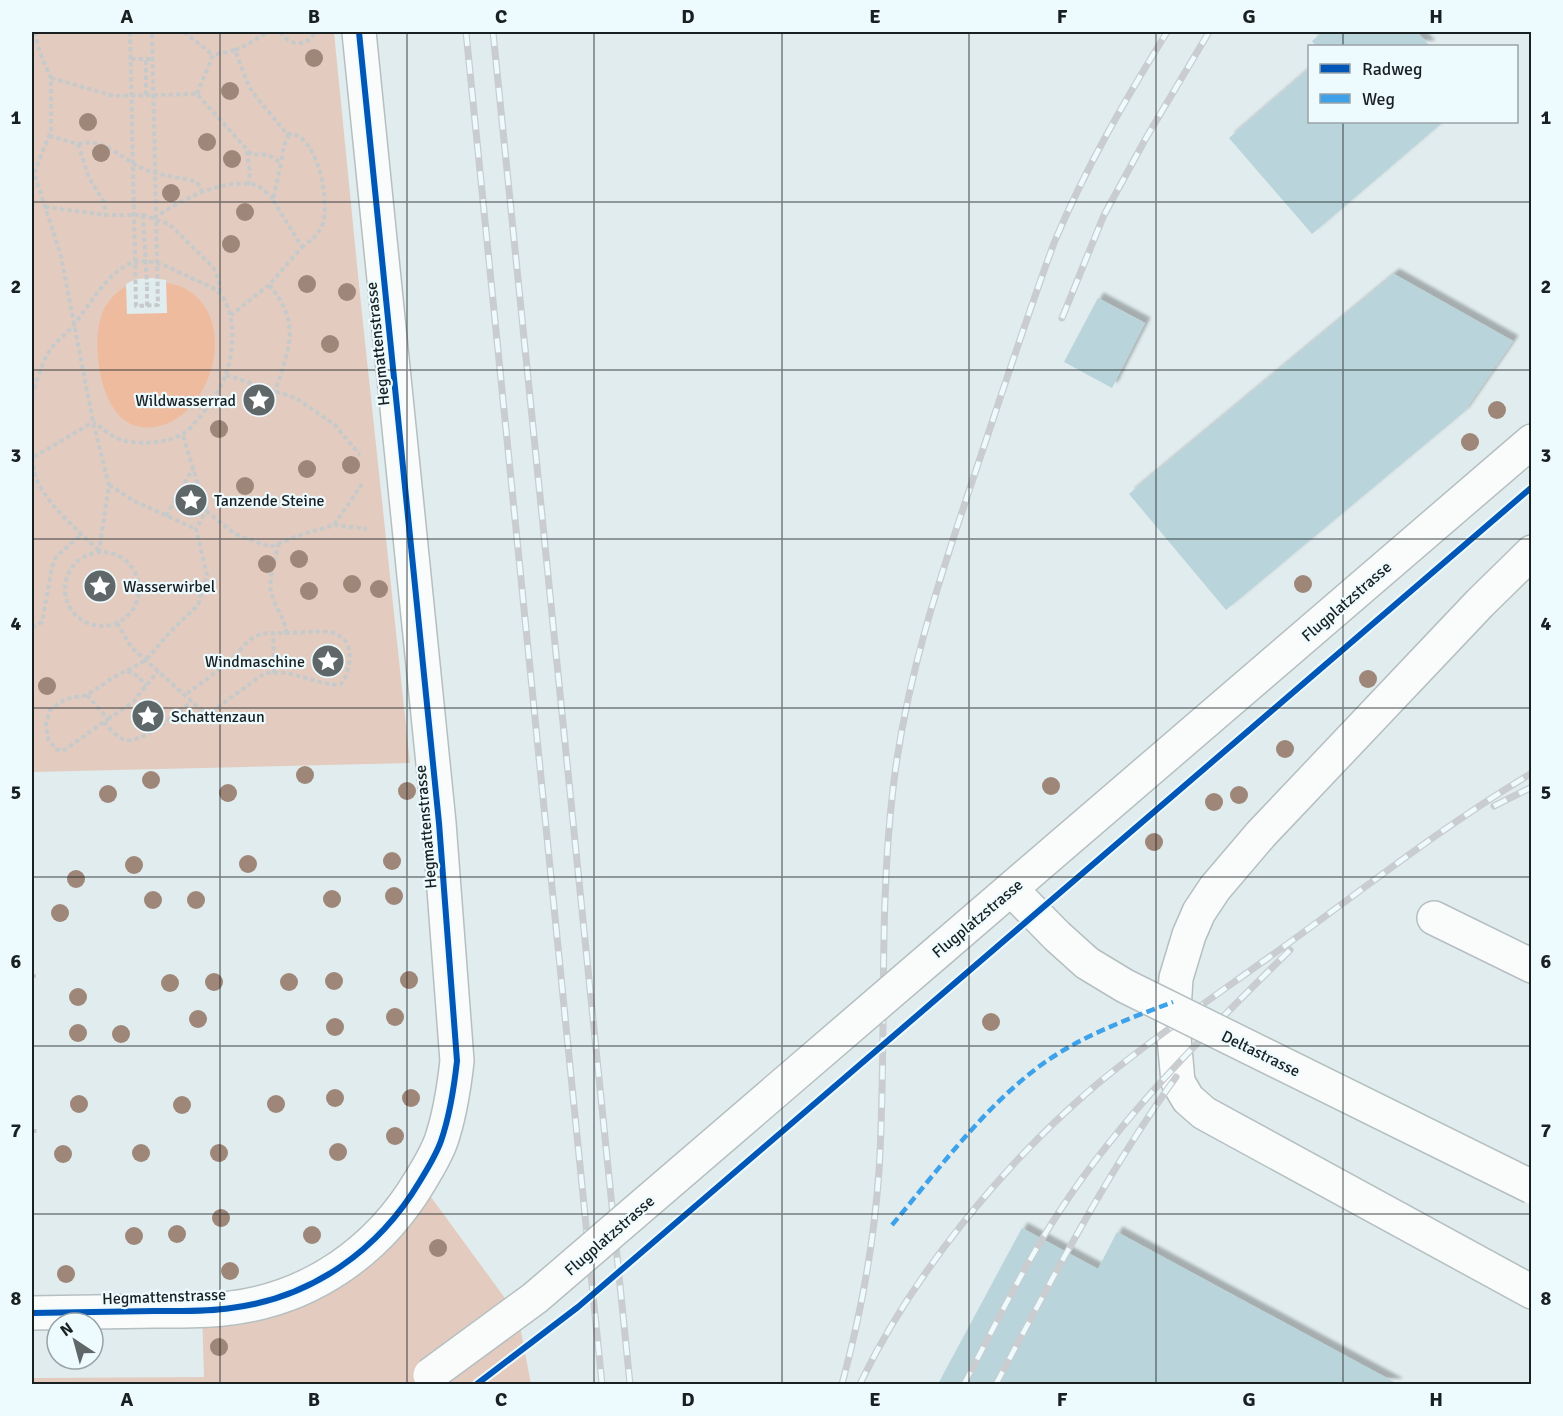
<svg xmlns="http://www.w3.org/2000/svg" width="1563" height="1416" font-family="Signika,sans-serif">
<style>
.green{fill:#e3ccbf}
.water{fill:#efbb9e}
.pier{fill:#e1ecee}
.building{fill:#b9d4da;filter:url(#shadow)}
.lines{fill:none;stroke-linecap:round;stroke-linejoin:round}
.minor-casing{stroke:#b6bfc0;stroke-width:36}
.path{stroke:#c7cacb;stroke-width:4;stroke-dasharray:4.5 3;stroke-linecap:butt}
.minor{stroke:#fafcfc;stroke-width:33}
.rail-casing{stroke:#cacdcf;stroke-width:7}
.rail{stroke:#eefbfe;stroke-width:4.5;stroke-dasharray:14;stroke-linecap:butt}
.minor-bridge-casing{stroke:#b6bfc0;stroke-width:36;stroke-linecap:butt}
.path-bridge{stroke:#c7cacb;stroke-width:4;stroke-dasharray:4.5 3;stroke-linecap:butt}
.minor-bridge{stroke:#fafcfc;stroke-width:33}
.quiet{stroke:#3da2ea;stroke-width:4.5;stroke-dasharray:9 4.5;stroke-linecap:butt}
.cycleway-casing{stroke:#eefbfe;stroke-width:10}
.cycleway{stroke:#0057b8;stroke-width:6}
.tree{fill:#9e8778}
.grid{fill:none;stroke:#192022;stroke-width:1.5;stroke-opacity:0.55}
.labels{text-anchor:middle;stroke-width:4.5;stroke-linejoin:round;paint-order:stroke}
.street-label{font-size:16px;fill:#192022;stroke:#eefbfe}
.poi-label{font-size:16px;fill:#192022;stroke:#eefbfe;text-anchor:start}
.neatline{fill:none;stroke:#192022;stroke-width:2}
.grid-label{font-size:20px;text-anchor:middle;font-weight:bold;fill:#192022}
</style>
<defs>
<filter id="shadow"><feDropShadow dx="5.5" dy="-5.5" stdDeviation="1.5" flood-color="#0004"/></filter>
</defs>
<rect width="100%" height="100%" fill="#e1ecee"/>
<!-- green -->
<path class="green" d="M32,32H334L360,295L410,763L32,772Z
M420,1182L518,1316L531,1384H32V1378L204,1377L202,1311L298,1289Z"/>
<!-- water -->
<path class="water" d="M153,281C167,283 181,284 192,293C243,332 202,435 141,427C101,422 91,348 101,317C103,308 111,297 119,291C129,283 141,282 153,281Z"/>
<!-- pier -->
<path class="pier" d="M153,278L166,280L167,313L127,314L126,284L136,279Z"/>
<!-- building -->
<path class="building" d="M1323,32H1417L1430,46H1316L1312,41Z
M1310,68V122H1443L1312,234L1229,138Z
M1394,274L1513,341L1464,412L1226,610L1129,494Z
M1098,298L1145,323L1112,388L1064,362Z
M1022,1228L1098,1269L1117,1232L1398,1384H938Z"/>
<g class="lines">
<defs>
<path id="minor" d="M1532,552L1480,603L1261,834L1215,888L1199,912L1189,935L1176,978L1173,1026L1178,1082L1188,1099L1204,1113L1532,1292
M1011,889L1057,936
M1434,918L1532,966
M941,949L1532,441
M32,1313C72,1312 113,1312 154,1311C180,1311 206,1312 231,1308C312,1298 379,1250 420,1181C428,1168 436,1155 441,1141C450,1115 454,1088 457,1061L439,823L359,32"/>
</defs>
<!-- minor casing -->
<use href="#minor" class="minor-casing"/>
<!-- path -->
<path class="path" d="M35,32L40,53L51,78V131L34,173L61,256L93,422L109,485L99,551
M184,32L213,55
M280,32C290,46 306,48 315,32
M235,50L247,45L267,32
M131,59H153
M51,78L114,96L197,94L251,154L269,155L281,163L273,200L302,247L269,285L231,315
M197,94L213,55L235,50L247,82L253,93L287,134L288,138L284,145L281,163
M146,95V59
M287,134C292,134 296,134 300,137C320,152 329,200 323,223C319,235 311,240 302,247
M49,136L78,144L89,178L104,202L106,215
M78,144C104,136 123,161 146,170C162,176 180,177 197,182L202,191
M247,151L250,173L248,185
M45,207L106,215H143L169,224L213,267L219,280L220,292
M154,218C181,200 221,178 255,185C262,187 268,194 273,199
M269,285C302,323 289,349 275,391
M147,306V285
M226,375L296,398L335,425L360,455
M32,396C36,382 42,363 50,350C57,340 68,333 75,323C90,305 110,268 135,262C153,258 171,268 187,276C196,281 212,285 219,293C227,300 231,316 232,326C235,369 218,398 190,428C175,443 145,445 125,441C113,438 103,429 94,422
M32,416V423
M32,435C32,446 32,458 34,469C37,497 79,531 98,550
M34,457L93,422
M109,485L134,501L196,529
M206,511L235,534L270,547L297,536L334,525L362,484
M166,516L193,468
M334,525L367,529
M279,543C275,558 269,577 271,592C274,607 286,618 286,634
M65 589a37 37 0 1 1 74 0a37 37 0 1 1-74 0Z
M117,623L131,647L207,715L265,673H287L332,685L341,684C352,670 356,639 333,633C321,630 300,633 287,633C276,634 267,631 256,636C246,641 240,651 232,658C218,672 201,683 185,695
M32,628L42,622L52,567L56,557L82,534
M273,631L274,674
M127,671L138,676L146,686
M87,695L108,719L66,749L62,751L56,749L48,739L46,724L50,710L66,699L87,695L111,679L146,660L170,632L198,605L207,575L196,529L206,511L183,435
M108,719L133,702L158,671
M104,722C110,729 117,738 126,740C143,743 179,712 192,701
M32,976H36
M32,1131H38"/>
<!-- minor -->
<use href="#minor" class="minor"/>
<defs>
<path id="rail" d="M466,32L602,1384
M493,32L630,1384
M1062,318L1104,215L1146,138L1209,32
M1494,806L1532,787
M842,1384C861,1314 874,1243 879,1171C887,1043 878,915 893,789C905,683 938,583 972,482C999,402 1025,322 1054,243C1085,169 1125,100 1167,32
M860,1384C912,1275 1004,1163 1096,1085C1159,1033 1227,988 1293,940C1371,883 1448,823 1532,773
M964,1384C995,1326 1024,1265 1061,1209C1124,1113 1208,1031 1290,950
M996,1384C1052,1279 1106,1174 1176,1077"/>
</defs>
<!-- rail casing -->
<use href="#rail" class="rail-casing"/>
<!-- rail -->
<use href="#rail" class="rail"/>
<defs>
<path id="minor-bridge" d="M1057,936L1087,963L1125,986L1532,1187
M430,1375L535,1298L941,949"/>
</defs>
<!-- minor-bridge casing -->
<use href="#minor-bridge" class="minor-bridge-casing"/>
<!-- path-bridge -->
<path class="path-bridge" d="M130,32L136,306L158,305L152,32
M143,215L147,285"/>
<!-- minor-bridge -->
<use href="#minor-bridge" class="minor-bridge"/>
<!-- quiet -->
<path class="quiet" d="M892,1225C939,1169 983,1108 1041,1065C1081,1036 1128,1019 1173,1002"/>
<defs>
<path id="cycleway" d="M32,1313C72,1312 113,1312 154,1311C180,1311 206,1312 231,1308C312,1298 379,1250 420,1181C428,1168 436,1155 441,1141C450,1115 454,1088 457,1061L439,823L359,32
M477,1384L578,1307L1532,487"/>
</defs>
<!-- cycleway casing -->
<use href="#cycleway" class="cycleway-casing"/>
<!-- cycleway -->
<use href="#cycleway" class="cycleway"/>
</g>
<!-- trees -->
<g class="tree">
<circle cx="314" cy="58" r="9"/>
<circle cx="230" cy="91" r="9"/>
<circle cx="88" cy="122" r="9"/>
<circle cx="207" cy="142" r="9"/>
<circle cx="101" cy="153" r="9"/>
<circle cx="232" cy="159" r="9"/>
<circle cx="171" cy="193" r="9"/>
<circle cx="245" cy="212" r="9"/>
<circle cx="231" cy="244" r="9"/>
<circle cx="307" cy="284" r="9"/>
<circle cx="347" cy="292" r="9"/>
<circle cx="330" cy="344" r="9"/>
<circle cx="1497" cy="410" r="9"/>
<circle cx="219" cy="429" r="9"/>
<circle cx="1470" cy="442" r="9"/>
<circle cx="351" cy="465" r="9"/>
<circle cx="307" cy="469" r="9"/>
<circle cx="245" cy="486" r="9"/>
<circle cx="299" cy="559" r="9"/>
<circle cx="267" cy="564" r="9"/>
<circle cx="352" cy="584" r="9"/>
<circle cx="1303" cy="584" r="9"/>
<circle cx="379" cy="589" r="9"/>
<circle cx="309" cy="591" r="9"/>
<circle cx="1368" cy="679" r="9"/>
<circle cx="47" cy="686" r="9"/>
<circle cx="1285" cy="749" r="9"/>
<circle cx="305" cy="775" r="9"/>
<circle cx="151" cy="780" r="9"/>
<circle cx="1051" cy="786" r="9"/>
<circle cx="407" cy="791" r="9"/>
<circle cx="228" cy="793" r="9"/>
<circle cx="108" cy="794" r="9"/>
<circle cx="1239" cy="795" r="9"/>
<circle cx="1214" cy="802" r="9"/>
<circle cx="1154" cy="842" r="9"/>
<circle cx="392" cy="861" r="9"/>
<circle cx="248" cy="864" r="9"/>
<circle cx="134" cy="865" r="9"/>
<circle cx="76" cy="879" r="9"/>
<circle cx="394" cy="896" r="9"/>
<circle cx="332" cy="899" r="9"/>
<circle cx="153" cy="900" r="9"/>
<circle cx="196" cy="900" r="9"/>
<circle cx="60" cy="913" r="9"/>
<circle cx="409" cy="980" r="9"/>
<circle cx="334" cy="981" r="9"/>
<circle cx="214" cy="982" r="9"/>
<circle cx="289" cy="982" r="9"/>
<circle cx="170" cy="983" r="9"/>
<circle cx="78" cy="997" r="9"/>
<circle cx="395" cy="1017" r="9"/>
<circle cx="198" cy="1019" r="9"/>
<circle cx="991" cy="1022" r="9"/>
<circle cx="335" cy="1027" r="9"/>
<circle cx="78" cy="1033" r="9"/>
<circle cx="121" cy="1034" r="9"/>
<circle cx="335" cy="1098" r="9"/>
<circle cx="411" cy="1098" r="9"/>
<circle cx="79" cy="1104" r="9"/>
<circle cx="276" cy="1104" r="9"/>
<circle cx="182" cy="1105" r="9"/>
<circle cx="395" cy="1136" r="9"/>
<circle cx="338" cy="1152" r="9"/>
<circle cx="141" cy="1153" r="9"/>
<circle cx="219" cy="1153" r="9"/>
<circle cx="63" cy="1154" r="9"/>
<circle cx="221" cy="1218" r="9"/>
<circle cx="177" cy="1234" r="9"/>
<circle cx="312" cy="1235" r="9"/>
<circle cx="134" cy="1236" r="9"/>
<circle cx="438" cy="1248" r="9"/>
<circle cx="230" cy="1271" r="9"/>
<circle cx="66" cy="1274" r="9"/>
<circle cx="219" cy="1347" r="9"/>
</g>
<!-- grid -->
<path class="grid" d="M220,32V1384M407,32V1384M594,32V1384M782,32V1384M969,32V1384M1156,32V1384M1343,32V46M1343,122V1384M32,202H1532M32,370H1532M32,539H1532M32,708H1532M32,877H1532M32,1046H1532M32,1214H1532"/>
<!-- icons -->
<defs>
<symbol id="sight-disc" viewBox="-11 -11 22 22"><circle r="9.5" fill="#5f6769" stroke="#eefbfe"/><path d="M0-6L1.8-2.2L6-1.7L2.9 1.2L3.7 5.4L0 3.3L-3.7 5.4L-2.9 1.2L-6-1.7L-1.8-2.2Z" fill="#fff"/></symbol>
</defs>
<g fill-rule="evenodd">
<use href="#sight-disc" x="240" y="381" width="38" height="38"/>
<use href="#sight-disc" x="172" y="481" width="38" height="38"/>
<use href="#sight-disc" x="81" y="567" width="38" height="38"/>
<use href="#sight-disc" x="309" y="642" width="38" height="38"/>
<use href="#sight-disc" x="129" y="697" width="38" height="38"/>
</g>
<g class="labels">
<!-- street labels -->
<g class="street-label">
<text transform="translate(377 344) rotate(-96)" y="6">Hegmattenstrasse</text>
<text transform="translate(1346 601) rotate(-41)" y="6">Flugplatzstrasse</text>
<text transform="translate(425 827) rotate(-95)" y="6">Hegmattenstrasse</text>
<text transform="translate(977 918) rotate(-40)" y="6">Flugplatzstrasse</text>
<text transform="translate(1261 1053) rotate(26)" y="6">Deltastrasse</text>
<text transform="translate(609 1235) rotate(-41)" y="6">Flugplatzstrasse</text>
<text transform="translate(164 1296) rotate(-2)" y="6">Hegmattenstrasse</text>
</g>
<!-- poi labels -->
<g class="poi-label">
<text x="236" y="406" text-anchor="end">Wildwasserrad</text>
<text x="214" y="506">Tanzende Steine</text>
<text x="123" y="592">Wasserwirbel</text>
<text x="305" y="667" text-anchor="end">Windmaschine</text>
<text x="171" y="722">Schattenzaun</text>
</g>
</g>
<!-- border -->
<rect width="1563" height="1416" fill="none" stroke="#eefbfe" stroke-width="66"/>
<!-- legend -->
<rect x="1308" y="45" width="210" height="78" fill="#eefbfe" stroke="#99a3a6" stroke-width="1.5"/>
<rect x="1320" y="64" width="30" height="9" fill="#0057b8" stroke="#99a3a6" stroke-width="1.5"/>
<text x="1362" y="75" font-size="18" fill="#192022">Radweg</text>
<rect x="1320" y="94" width="30" height="9" fill="#3da2ea" stroke="#99a3a6" stroke-width="1.5"/>
<text x="1362" y="105" font-size="18" fill="#192022">Weg</text>
<!-- north arrow -->
<g transform="translate(75 1341) rotate(324)"><circle r="28" fill="#eefbfe" stroke="#99a3a6" stroke-width="1.5"/>
<path d="M0-4.5L10 22L0 15L-10 22Z" fill="#5f6769"/>
<text y="-9" font-size="16" font-weight="bold" text-anchor="middle" fill="#192022">N</text>
</g>
<rect x="33" y="33" width="1497" height="1350" class="neatline"/>
<g class="grid-label">
<text x="127" y="23">A</text>
<text x="314" y="23">B</text>
<text x="501" y="23">C</text>
<text x="688" y="23">D</text>
<text x="875" y="23">E</text>
<text x="1062" y="23">F</text>
<text x="1249" y="23">G</text>
<text x="1436" y="23">H</text>
<text x="16" y="124">1</text>
<text x="1546" y="124">1</text>
<text x="16" y="293">2</text>
<text x="1546" y="293">2</text>
<text x="16" y="462">3</text>
<text x="1546" y="462">3</text>
<text x="16" y="630">4</text>
<text x="1546" y="630">4</text>
<text x="16" y="799">5</text>
<text x="1546" y="799">5</text>
<text x="16" y="968">6</text>
<text x="1546" y="968">6</text>
<text x="16" y="1137">7</text>
<text x="1546" y="1137">7</text>
<text x="16" y="1305">8</text>
<text x="1546" y="1305">8</text>
<text x="127" y="1406">A</text>
<text x="314" y="1406">B</text>
<text x="501" y="1406">C</text>
<text x="688" y="1406">D</text>
<text x="875" y="1406">E</text>
<text x="1062" y="1406">F</text>
<text x="1249" y="1406">G</text>
<text x="1436" y="1406">H</text>
</g>
</svg>
